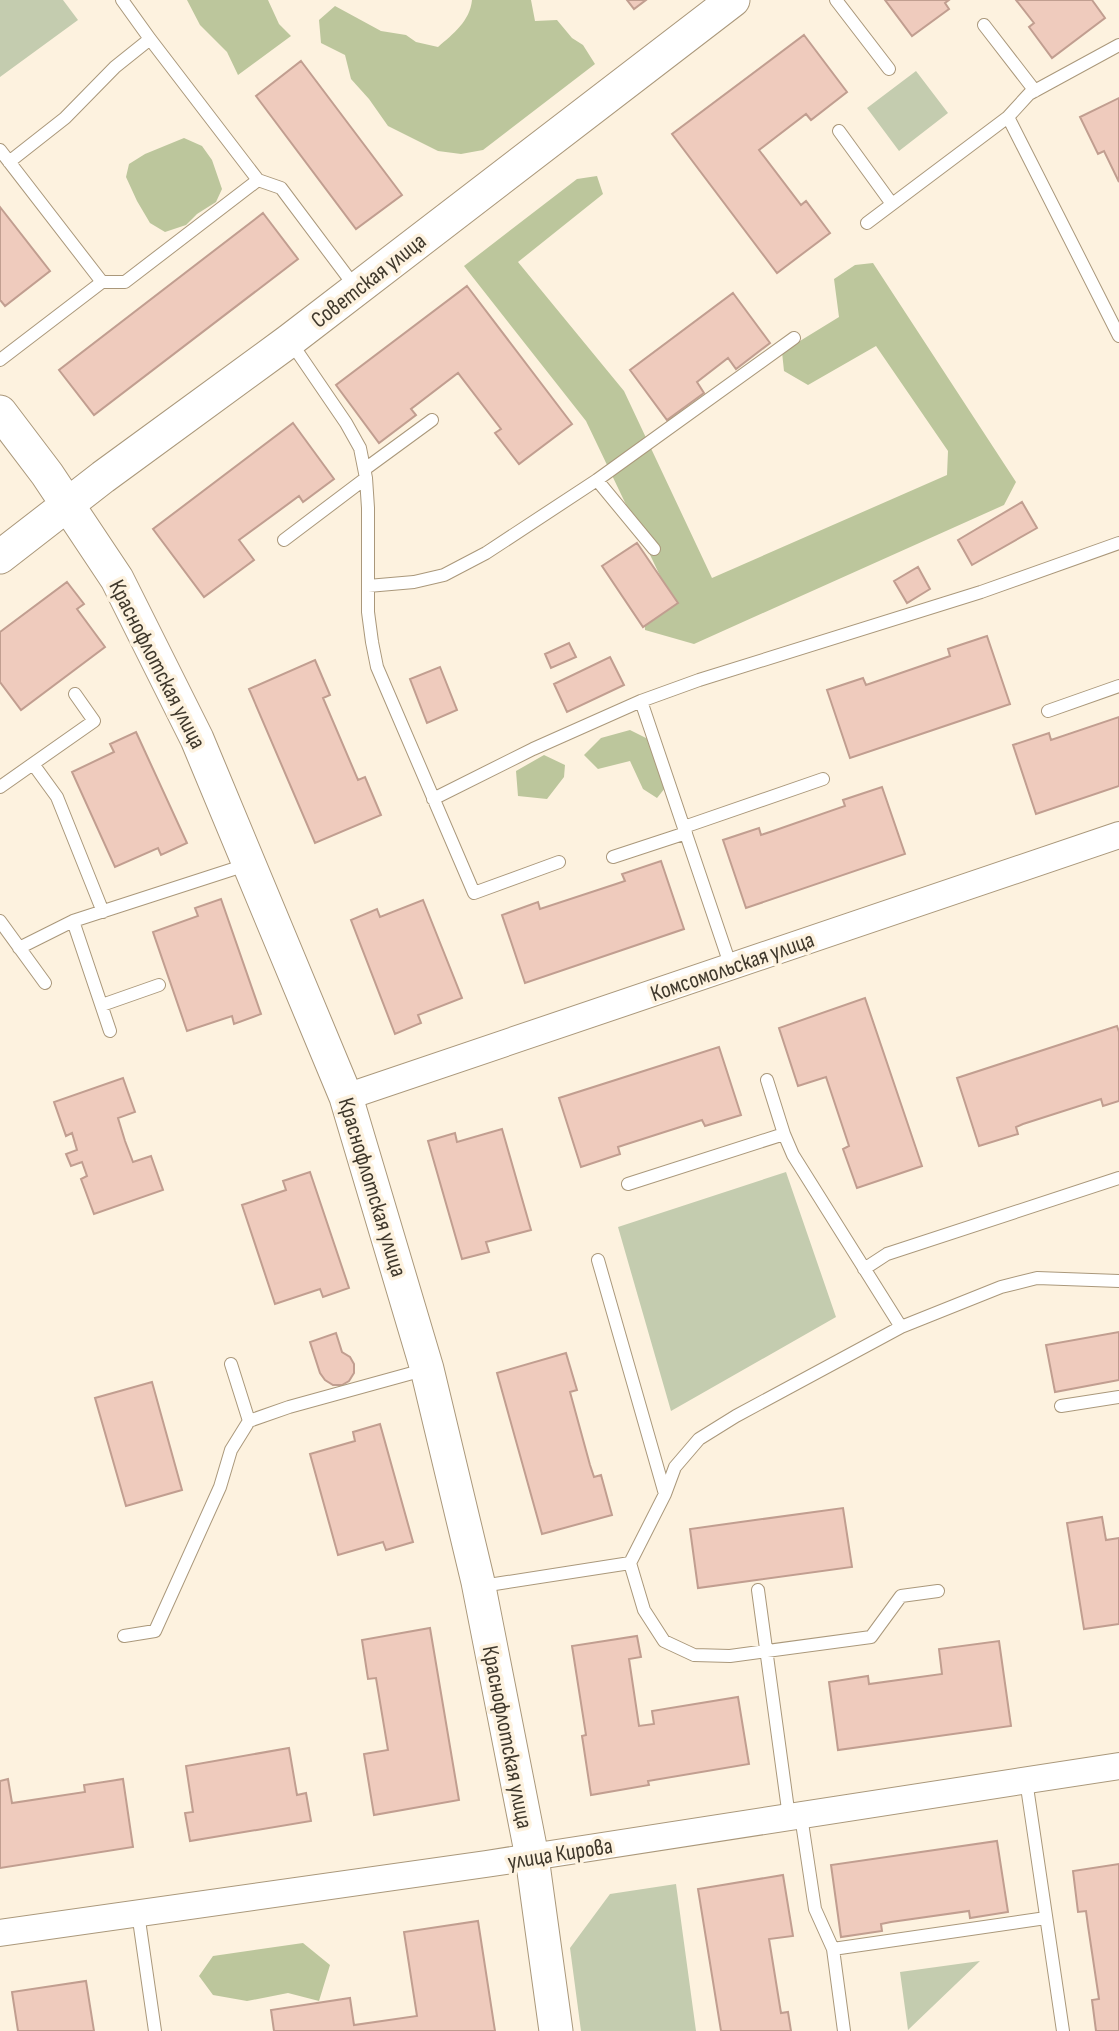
<svg xmlns="http://www.w3.org/2000/svg" width="1119" height="2031" font-family="'Sofia Sans Condensed',sans-serif">
<style>
.green{fill:#c4ccaf}
.forest{fill:#bcc69c}
.building{fill:#efcbbd;stroke:#c19e90;stroke-width:2}
.lines{fill:none;stroke-linecap:round;stroke-linejoin:round}
.service-casing{stroke:#aa987b;stroke-width:14}
.minor-casing{stroke:#aa987b;stroke-width:28}
.tertiary-casing{stroke:#aa987b;stroke-width:35}
.service{stroke:#fff;stroke-width:12}
.minor{stroke:#fff;stroke-width:26}
.tertiary{stroke:#fff;stroke-width:33}
.labels{text-anchor:middle;stroke-width:7;stroke-linejoin:round;paint-order:stroke}
.street-label{font-size:23px;fill:#3f382c;stroke:#fdf2df}
</style>
<rect width="100%" height="100%" fill="#fdf2df"/>
<!-- green -->
<path class="green" d="M0,0H63L78,20L0,77Z
M916,71L948,113L899,151L867,108Z
M786,1172L836,1317L671,1411L618,1227Z
M676,1884L696,2031H581L570,1948L610,1894Z
M980,1961L908,2030L900,1972Z"/>
<!-- forest -->
<path class="forest" d="M187,0H268L279,24L291,36L238,75L227,52L200,25Z
M472,0H531L535,21L557,20L572,38L583,45L595,64L483,150L461,154L438,151L388,126L369,99L351,79L345,55L321,43L319,20L335,6L381,31L406,35L416,42L438,47C453,34 470,21 472,0Z
M184,138L202,146L212,160L222,189L216,202L197,214L186,225L165,232L150,223L137,201L126,177L129,164L145,154Z
M597,176L603,194L518,262L624,391L712,578L947,475L948,451L876,346L808,385L784,371L782,352L839,317L834,279L855,265L873,263L1016,482L1004,505L694,644L645,630L644,599L664,584L586,421L464,266L577,179Z
M630,730L654,742L665,788L657,798L643,789L630,761L598,769L584,755L601,738Z
M544,755L565,765L564,777L547,799L518,796L516,771Z
M303,1943L330,1965L319,2001L288,1993L247,2001L213,1995L199,1976L213,1956Z"/>
<!-- building -->
<path class="building" d="M627,0H646L634,9Z
M885,0H949L945,3L949,9L912,36Z
M1016,0H1092L1105,18L1052,58L1029,27L1034,23Z
M804,35L847,92L811,120L806,114L759,150L801,205L806,201L830,233L777,273L672,134Z
M301,61L402,195L356,229L256,96Z
M1119,98V182L1104,151L1098,154L1080,117Z
M0,207L50,271L5,306L0,300Z
M263,213L298,259L94,415L59,370Z
M467,286L572,424L519,464L495,433L501,429L458,373L411,409L416,415L379,443L336,385Z
M733,293L770,343L736,369L728,358L697,382L704,393L667,420L630,370Z
M293,423L334,479L303,502L299,496L239,540L254,560L204,597L153,529Z
M1022,502L1037,528L972,565L958,540Z
M637,543L678,603L643,627L602,566Z
M918,567L930,589L907,603L894,581Z
M67,582L84,604L77,609L105,647L21,710L0,682V632Z
M987,636L1010,704L850,758L827,690L863,678L866,685L950,656L948,649Z
M569,643L576,657L551,668L545,654Z
M610,657L624,685L567,712L554,684Z
M315,660L330,695L323,698L358,780L365,777L381,815L315,843L249,689Z
M440,667L457,710L427,723L410,679Z
M1119,717V786L1036,814L1013,745L1049,733L1051,740Z
M136,732L187,843L161,855L158,848L115,867L72,772L114,752L110,744Z
M882,787L905,854L746,908L723,840L759,828L761,835L773,831L845,806L843,800Z
M661,861L684,929L525,983L502,915L538,902L540,909L616,884L625,881L622,874Z
M221,899L261,1014L234,1024L232,1016L187,1031L153,932L198,916L195,908Z
M423,900L462,998L418,1015L421,1023L395,1034L351,920L377,909L380,917Z
M865,998L922,1166L857,1188L843,1149L849,1146L826,1077L798,1086L779,1028Z
M1117,1026L1119,1032V1101L1103,1106L1101,1099L1023,1124L1016,1127L1018,1134L979,1146L957,1078Z
M719,1047L741,1115L705,1126L702,1120L624,1145L618,1147L620,1154L581,1167L559,1098Z
M123,1078L135,1112L118,1118L125,1141L133,1162L151,1156L163,1190L94,1214L81,1179L87,1176L82,1162L71,1166L66,1154L77,1150L72,1133L66,1136L54,1102Z
M502,1129L531,1230L486,1242L489,1252L462,1259L428,1141L455,1133L457,1142Z
M310,1172L349,1288L323,1297L320,1289L275,1304L242,1205L286,1190L283,1181Z
M1119,1332V1380L1055,1392L1046,1345Z
M336,1333L342,1352L350,1357L354,1364V1373L349,1381L342,1385H333L325,1380L320,1373L310,1342Z
M566,1353L577,1390L570,1392L590,1465L594,1477L601,1475L612,1515L542,1534L497,1373Z
M152,1382L182,1490L126,1506L95,1398Z
M380,1424L413,1542L386,1550L383,1542L338,1555L310,1454L355,1441L353,1432Z
M843,1508L852,1567L698,1588L690,1529Z
M1102,1517L1106,1540L1119,1538V1624L1084,1629L1067,1523Z
M430,1628L459,1800L374,1815L364,1754L388,1750L376,1678L368,1679L362,1640Z
M637,1636L641,1657L629,1659L639,1726L654,1724L652,1711L738,1697L749,1764L648,1781L649,1785L591,1795L582,1736L586,1735L572,1646Z
M999,1641L1011,1726L838,1750L829,1682L868,1676L869,1684L942,1674L939,1649Z
M289,1748L297,1795L306,1793L311,1821L190,1841L185,1813L193,1812L186,1766Z
M8,1779L12,1803L85,1792L84,1785L123,1779L133,1847L0,1868V1781Z
M997,1841L1008,1912L970,1918L969,1911L891,1922L881,1924L882,1931L841,1937L831,1865Z
M1119,1864V2031H1096L1092,2000L1099,1999L1088,1926L1086,1911L1078,1912L1073,1871Z
M783,1875L793,1936L769,1939L781,2013L788,2012L791,2031H721L698,1889Z
M478,1921L495,2031H274L271,2010L350,1998L354,2025L417,2016L404,1932Z
M86,1981L94,2031H18L12,1992Z"/>
<g class="lines">
<defs>
<path id="service" d="M122,0L150,39L258,180L281,188L356,288
M836,0L889,69
M984,25L1035,91
M1008,117L1119,336
M839,131L892,204
M0,150L102,282
M9,162L65,118L115,67L150,39
M867,223L1008,117L1029,94L1119,45
M290,341L346,423L360,448L366,478L368,508V612L372,642L377,667L474,893L559,862
M0,360L102,282H125L258,180
M365,469L432,420
M597,480L654,549
M284,540L366,478
M368,586L414,582L444,575L486,553L597,480L794,338
M641,701L731,967
M1048,711L1119,686
M33,764L57,797L103,912
M0,787L94,721L75,694
M433,799L533,749L641,701L699,680L981,592L1119,543
M684,827L823,779
M613,857L686,833
M0,921L45,983
M73,921L110,1031
M19,948L73,921L249,864
M102,1005L159,985
M767,1080L784,1134L793,1155L901,1327
M628,1184L784,1134
M598,1260L665,1494
M864,1269L887,1254L1119,1178
M1061,1406L1119,1397
M249,1421L289,1407L427,1369
M482,1586L630,1563
M758,1590L789,1817
M938,1591L901,1596L871,1637L730,1656L694,1655L664,1641L644,1610L630,1563L665,1494L675,1467L699,1439L736,1416L901,1327L1001,1287L1037,1278L1119,1281
M124,1636L155,1631L220,1487L231,1450L249,1421L231,1364
M1026,1780L1063,2031
M801,1816L815,1909L833,1949L844,2031
M138,1913L155,2031
M833,1949L1046,1918"/>
<path id="minor" d="M346,1097L1119,835
M0,1933L486,1864L1119,1766"/>
<path id="tertiary" d="M0,412L47,474L117,579L197,739L346,1097L427,1369L478,1582L532,1857L556,2031
M0,557L103,477L289,341L733,0"/>
</defs>
<!-- service casing -->
<use href="#service" class="service-casing"/>
<!-- minor casing -->
<use href="#minor" class="minor-casing"/>
<!-- tertiary casing -->
<use href="#tertiary" class="tertiary-casing"/>
<!-- service -->
<use href="#service" class="service"/>
<!-- minor -->
<use href="#minor" class="minor"/>
<!-- tertiary -->
<use href="#tertiary" class="tertiary"/>
</g>
<g class="labels">
<!-- street labels -->
<g class="street-label">
<text transform="translate(368 280) rotate(-38)" y="8">Советская улица</text>
<text transform="translate(158 664) rotate(63)" y="8">Краснофлотская улица</text>
<text transform="translate(732 966) rotate(-19)" y="8">Комсомольская улица</text>
<text transform="translate(373 1187) rotate(73)" y="8">Краснофлотская улица</text>
<text transform="translate(508 1737) rotate(79)" y="8">Краснофлотская улица</text>
<text transform="translate(560 1853) rotate(-9)" y="8">улица Кирова</text>
</g>
</g>
</svg>
